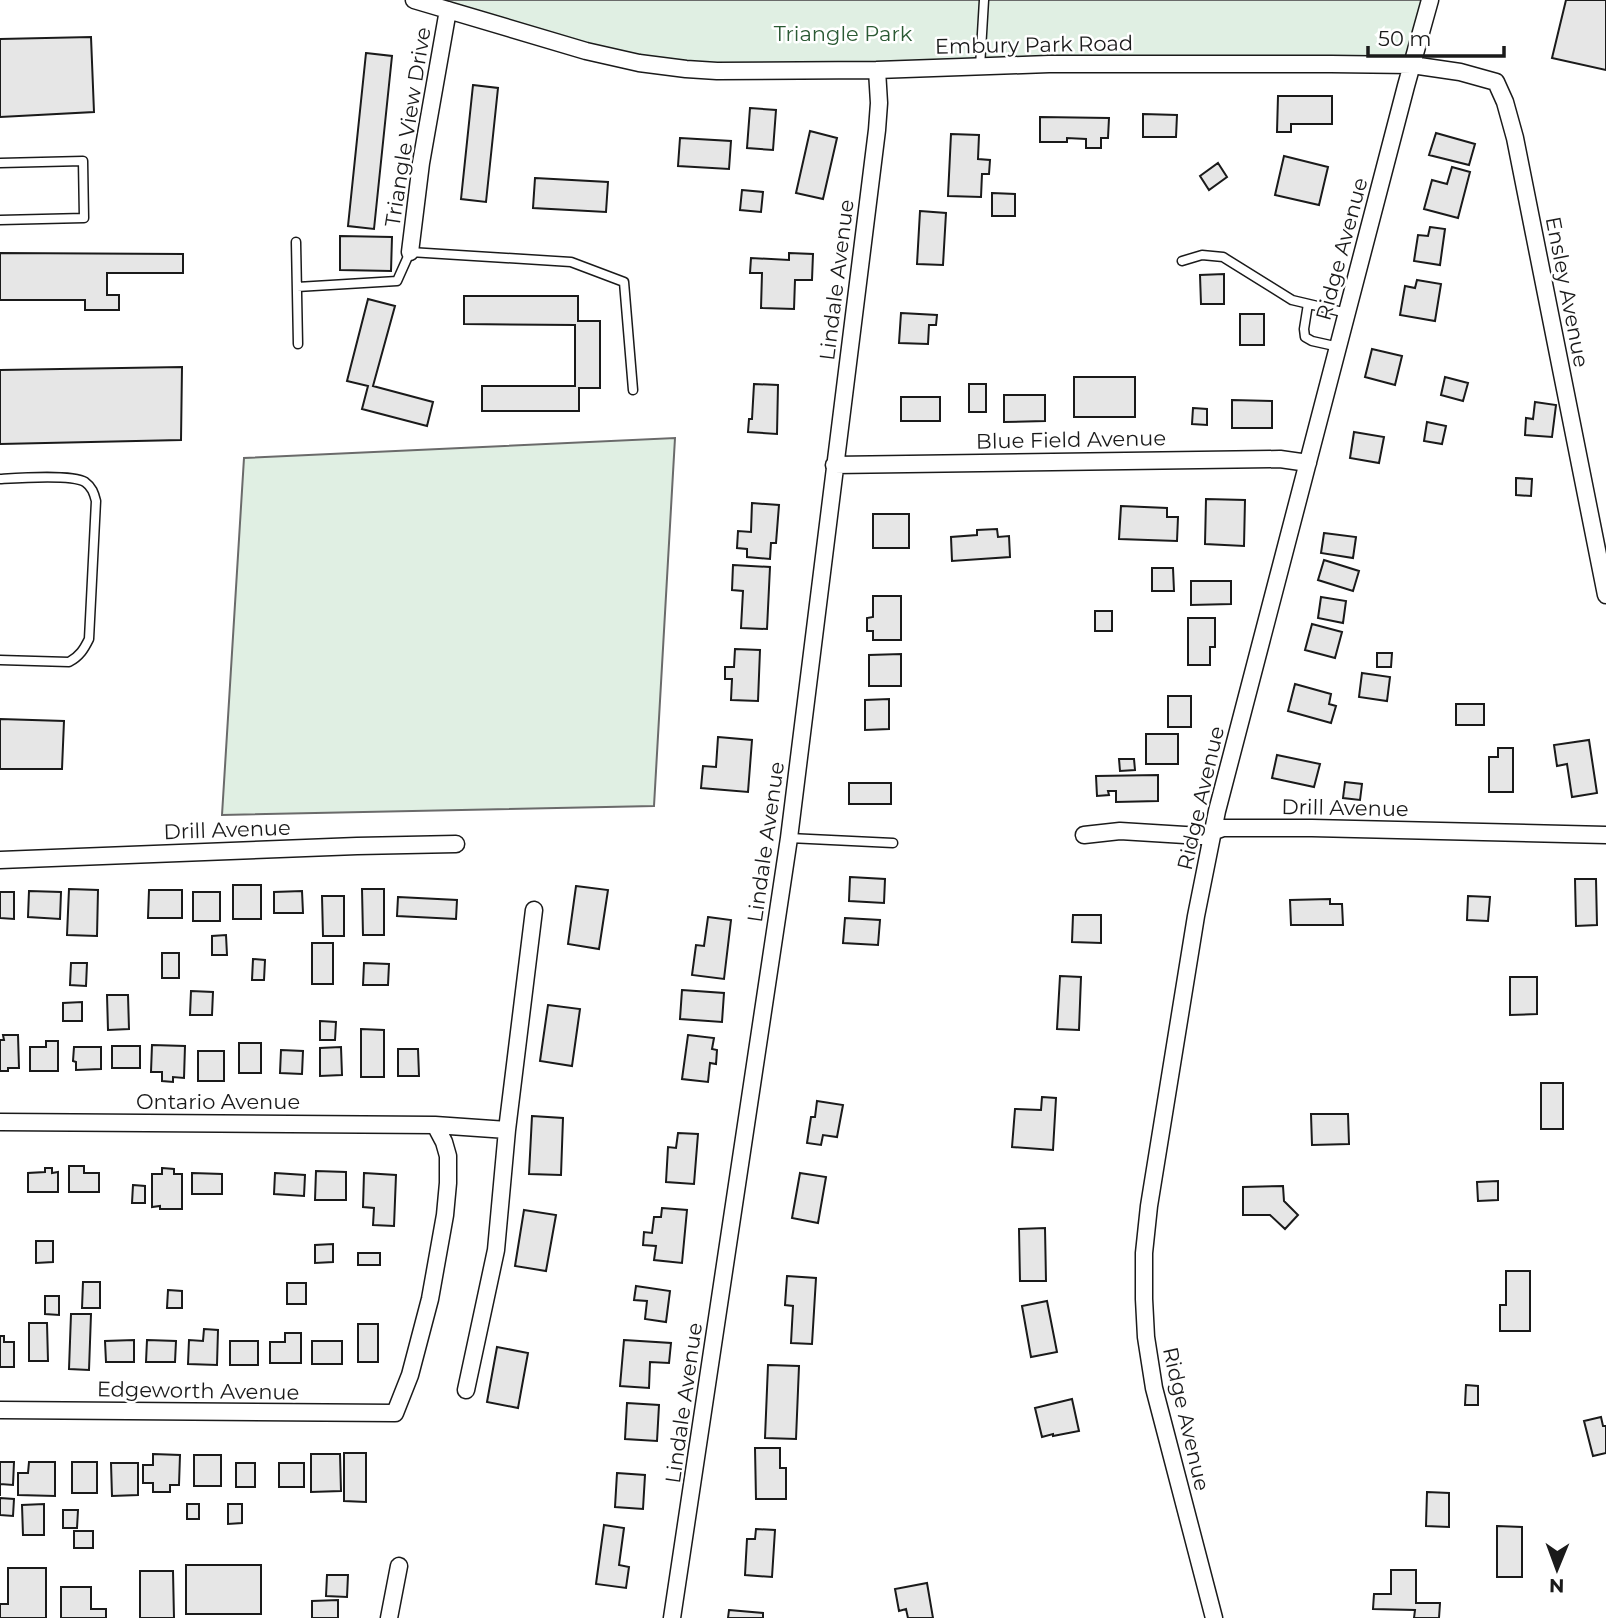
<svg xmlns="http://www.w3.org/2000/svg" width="1606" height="1618" font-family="Montserrat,sans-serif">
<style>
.green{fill:#e0efe3;stroke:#6a6a6a;stroke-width:2}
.building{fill:#e6e6e6;stroke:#1a1a1a;stroke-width:2}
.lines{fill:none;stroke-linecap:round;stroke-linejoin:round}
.lane-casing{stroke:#1a1a1a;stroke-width:11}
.street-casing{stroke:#1a1a1a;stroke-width:19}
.lane{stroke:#fff;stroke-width:8}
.street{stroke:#fff;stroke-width:16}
.labels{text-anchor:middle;stroke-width:5;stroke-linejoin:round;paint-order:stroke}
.park-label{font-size:21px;fill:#2b5a34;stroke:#fff}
.street-label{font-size:21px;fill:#1a1a1a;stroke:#fff}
</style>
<rect width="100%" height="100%" fill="#fff"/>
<!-- green -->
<path class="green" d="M414,0H1430L1412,65L686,69Z
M675,438L654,806L222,815L244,458Z"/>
<!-- building -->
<path class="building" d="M1566,0H1606V70L1552,58Z
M91,37L94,112L0,117V39Z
M366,53L392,56L374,229L348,226Z
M473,85L498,88L486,202L461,199Z
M1278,96H1332V124H1291V132H1277Z
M750,108L776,110L773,150L747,148Z
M1143,114L1177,115L1176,137H1143Z
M1040,117L1109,118L1108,138H1101V148H1086V139L1067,138V142H1040Z
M810,131L837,138L823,199L796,193Z
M1436,133L1475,144L1469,165L1429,155Z
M951,134L979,135L978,159L990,160L989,174H982L981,197L948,196Z
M680,138L731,141L729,169L678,166Z
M1284,156L1328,167L1319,205L1275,195Z
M1218,163L1227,177L1209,190L1200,176Z
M1452,167L1470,172L1458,218L1424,209L1432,180L1447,184Z
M535,178L608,182L606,212L533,208Z
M742,190L763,192L761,212L740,210Z
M992,193L1015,194V216H992Z
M920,211L946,213L943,265L917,264Z
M1430,227L1445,229L1440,265L1414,261L1418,235L1428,236Z
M340,236L392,237L391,271L340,270Z
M0,253L183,254V273H107V295H119V310H85V300H0Z
M789,253L813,254L812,280H795L794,309L761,308L762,273H750L751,258L789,260Z
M1224,274V304H1201L1200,275Z
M1417,280L1441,284L1435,321L1400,315L1405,286L1415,288Z
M464,296H578V321H600V388H579V411H482V386H575V325L464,324Z
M368,299L395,306L373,386L433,402L427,426L362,409L368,386L347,381Z
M901,313L937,315L936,325H929L928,344L899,343Z
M1240,314H1264V345H1240Z
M1372,349L1402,356L1395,385L1365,377Z
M182,367L181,440L0,444V370Z
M1074,377H1135V417H1074Z
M1445,377L1468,383L1463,401L1441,395Z
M754,384L778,385L777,434L748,432L749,419H752Z
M969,384H986V412H969Z
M1004,395H1045V421L1004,422Z
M901,397H940V421H901Z
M1232,400L1272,401V428H1232Z
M1535,402L1556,405L1552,437L1525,435L1526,418L1533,419Z
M1193,408L1207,409V425L1192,424Z
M1427,422L1446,426L1442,444L1424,441Z
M1354,432L1384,437L1379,463L1350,458Z
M1516,478L1532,479L1531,496L1516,495Z
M1206,499L1245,500L1244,546L1205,544Z
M752,503L779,505L776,543H771L770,559L747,557V549L737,548L738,531L751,532Z
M1121,506L1167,508V517H1178L1177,541L1119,539Z
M873,514H909V548H873Z
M997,529L998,537L1009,536L1010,557L952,561L951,537L977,535V530Z
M1324,533L1356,537L1353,558L1321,553Z
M1324,560L1359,571L1353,591L1318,580Z
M733,565L770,567L767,629L741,628L743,591L732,590Z
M1152,568H1173L1174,591H1152Z
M1191,581H1231V604L1191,605Z
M873,596H901V640H873V631H867V618L873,617Z
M1321,597L1346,601L1343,623L1318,618Z
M1095,611H1112V631H1095Z
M1188,618H1215V647H1210V665H1188Z
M1312,624L1342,632L1335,658L1305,650Z
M735,649L760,650L758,701L731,700L732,679H725V667H734Z
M1377,653H1392L1391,667H1377Z
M901,654V686H869V655Z
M1362,673L1390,677L1387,701L1359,697Z
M1295,684L1331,694L1329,704L1336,706L1331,723L1288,711Z
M1168,696H1191V727H1168Z
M889,699V729L865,730V700Z
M1456,704H1484V725H1456Z
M0,719L64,721L62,769H0Z
M1146,734H1178V764H1146Z
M718,737L752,740L748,792L701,788L703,766L716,767Z
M1589,740L1597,793L1572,797L1567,764L1557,766L1554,745Z
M1498,748H1513V792H1489V757H1498Z
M1277,755L1320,764L1314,787L1272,778Z
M1119,759H1134L1135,770L1120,771Z
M1158,775V801L1116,802V791H1108L1109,795L1097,796L1096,776Z
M1345,782L1362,784L1360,800L1343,798Z
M849,783H891V804H849Z
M850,877L885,879L884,903L849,901Z
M1575,879H1596L1597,925L1576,926Z
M233,885H261V919H233Z
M576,886L608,890L599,949L568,944Z
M69,889L98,890L97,936L67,935Z
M362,889H384V935H363Z
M149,890H182V918H148Z
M29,891L61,892L60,919L28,917Z
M302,891L303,913H274V892Z
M0,892H14V919L0,918Z
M193,892H220V921H193Z
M322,896H344V936H323Z
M1468,896L1490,897L1488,921L1467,920Z
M398,897L457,900L456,919L397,916Z
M1330,899V904H1342L1343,925H1291L1290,900Z
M1073,915H1101V943L1072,942Z
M708,917L731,920L724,979L692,975L696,945L704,946Z
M845,918L880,920L878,945L843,943Z
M226,935L227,955H212V936Z
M312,943H333V984H312Z
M162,953H179V978H162Z
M253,959L265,960L264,980H252Z
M71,963H87L86,986L70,985Z
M364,963L389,964L388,985H363Z
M1060,976L1081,977L1079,1030L1057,1029Z
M1510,977H1537V1014L1510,1015Z
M682,990L724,993L722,1022L680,1019Z
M191,991L213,992L212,1015H190Z
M107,995H128L129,1029L108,1030Z
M82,1002V1021H63V1003Z
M548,1005L580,1009L572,1066L540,1061Z
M320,1021L336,1022L335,1040H320Z
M361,1029L384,1030V1077H361Z
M3,1035H18L19,1068H8V1071H0V1040H4Z
M688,1035L714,1038L712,1049L717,1050L716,1064L710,1063L708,1082L682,1079Z
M46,1041H58V1071H30V1047H46Z
M239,1043H261V1073H239Z
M152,1045L185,1046L184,1078L173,1077V1082L162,1081V1072H151Z
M112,1046H140V1068H112Z
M74,1047H101V1069L76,1070V1062L73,1061Z
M341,1047L342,1075L320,1076V1048Z
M398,1049H418L419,1076H398Z
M281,1050L303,1051L302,1074L280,1073Z
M198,1051H224V1081H198Z
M1541,1083H1563V1129H1541Z
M1042,1097L1056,1098L1053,1150L1012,1147L1015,1109L1041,1110Z
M817,1101L843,1105L837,1137L823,1135L821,1145L807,1143L811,1117H815Z
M1311,1114H1348L1349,1144L1312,1145Z
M532,1116L563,1118L561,1175L529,1174Z
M678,1133L698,1134L694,1184L666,1182L668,1147L676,1148Z
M69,1166H84V1173H99V1192H69Z
M45,1168H52V1173L58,1172V1192H28V1173L45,1172Z
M162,1168L174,1169V1174H182V1209H160V1206L152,1207V1174H162Z
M316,1171L346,1172V1200H315Z
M192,1173L222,1174V1194H192Z
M275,1173L305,1175L304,1196L274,1194Z
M364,1173L396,1175L394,1226L373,1225L374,1208L363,1207Z
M800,1173L826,1177L818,1223L792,1218Z
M1498,1181V1200L1478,1201L1477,1182Z
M133,1185L145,1186V1203H132Z
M1283,1186L1284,1201L1298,1215L1285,1229L1270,1215H1243V1187Z
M662,1208L687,1210L682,1263L654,1260L656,1246L643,1245L644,1232L652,1233L654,1217H661Z
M524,1210L556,1215L546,1271L515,1266Z
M1045,1228L1046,1281H1020L1019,1229Z
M36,1241H53V1262L36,1263Z
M333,1244V1262L315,1263V1245Z
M358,1253H380V1265H358Z
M1506,1271H1530V1331H1500V1305H1506Z
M787,1276L816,1278L812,1344L791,1343L793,1306L785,1305Z
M83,1282H100V1308H82Z
M287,1283H306V1304H287Z
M636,1286L670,1291L666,1322L645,1319L647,1301L634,1300Z
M168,1290L182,1291V1308H167Z
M45,1296H59V1315L45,1314Z
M1047,1301L1057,1352L1031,1357L1022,1306Z
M71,1314H91L89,1370L69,1369Z
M29,1323H47L48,1361H29Z
M358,1324H378V1362H358Z
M204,1329L218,1330L217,1365L188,1364L189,1340L203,1341Z
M285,1333H301V1363H270V1342H285Z
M0,1336H4V1342H14V1367H0Z
M134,1340V1362H106L105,1341Z
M147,1340L176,1341L175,1362H146Z
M624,1340L671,1343L669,1363L650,1362L649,1388L620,1386Z
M230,1341H258V1365H230Z
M312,1341H342V1364H312Z
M497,1347L528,1353L518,1408L487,1402Z
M768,1365L799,1366L796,1439L765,1438Z
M1466,1385L1478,1386V1405H1465Z
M1072,1399L1079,1431L1053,1436V1434L1042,1437L1035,1408Z
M627,1403L659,1405L657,1441L625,1439Z
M1601,1417L1603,1426H1606V1453L1593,1456L1584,1421Z
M755,1448H780V1468H786V1499H756Z
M344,1453H366V1502L344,1501Z
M153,1454L180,1455L179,1485H170V1492H153V1483H143V1465H153Z
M311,1454H340L341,1491L311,1492Z
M194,1455H221V1486H194Z
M0,1462H14L13,1485L0,1484V1496Z
M29,1462H55V1496L18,1495V1473H28Z
M72,1462H97V1493H72Z
M111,1463H138V1495L112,1496Z
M236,1463H255V1487H236Z
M279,1463H304V1487H279Z
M617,1473L645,1475L643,1509L615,1507Z
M1427,1492L1449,1493V1527L1426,1526Z
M0,1498L14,1499L13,1516L0,1515Z
M44,1504V1535H23L22,1505Z
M187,1504H199V1519H187Z
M228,1504H242V1523L228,1524Z
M63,1510H78L77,1528H63Z
M604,1525L624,1528L619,1565L629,1567L626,1588L596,1584Z
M1497,1526L1522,1527V1577H1497Z
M756,1529L775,1530L772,1577L745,1575L747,1539H755Z
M74,1531H93V1548H74Z
M186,1565H261V1614H186Z
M8,1568H46V1618H0V1604H8Z
M1391,1570H1416V1603H1440L1439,1618H1414L1415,1610L1373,1609L1374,1594H1391Z
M140,1571H173L174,1618H140Z
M327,1575H348L347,1597L326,1596Z
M927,1583L933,1618H908L906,1609L899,1611L895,1589Z
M61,1587H91V1609H106V1618H61Z
M338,1600V1618H312V1601Z
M729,1610L763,1613V1618H728Z"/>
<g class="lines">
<defs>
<path id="lane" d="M980,67L984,0
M0,163L83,161L84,218L0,220
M296,242L298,344
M1182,261L1202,255L1223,257L1292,300L1347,313
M297,287L397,281L410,252L571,262L624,282L633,390
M1308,304L1304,329L1305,337L1312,341L1339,347
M0,479C17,478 72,474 85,482C92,487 94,493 96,501L89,639C84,649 80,656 69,662L0,660
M789,838L893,843"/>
<path id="street" d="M414,0L586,51L639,63L686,69L717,71L877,70L1049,64H1331L1412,65L1460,72L1496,82L1505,102L1515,138L1606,595
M410,252L421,163L448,10
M834,465L1280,459L1308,463
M1084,835L1120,831L1201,836L1223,828H1312L1606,835
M0,860L357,846L456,844
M0,1122L435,1125L507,1130L496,1250L466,1390
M507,1130L534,910
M0,1410L395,1413L410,1375L430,1299L445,1215L448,1183V1156L444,1142L435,1125
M389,1618L399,1566
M672,1618L789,838L877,130L879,103L877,70
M1214,1618L1154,1388L1146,1337L1144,1299V1253L1149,1206L1196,916L1217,811L1406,86L1430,0"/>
</defs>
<!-- lane casing -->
<use href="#lane" class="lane-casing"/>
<!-- street casing -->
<use href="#street" class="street-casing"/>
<!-- lane -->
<use href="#lane" class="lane"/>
<!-- street -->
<use href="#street" class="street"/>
</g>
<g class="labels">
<!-- park labels -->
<g class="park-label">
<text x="843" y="41">Triangle Park</text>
</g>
<!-- street labels -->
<g class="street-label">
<text transform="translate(1034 45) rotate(-1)" y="7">Embury Park Road</text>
<text transform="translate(408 127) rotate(-81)" y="7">Triangle View Drive</text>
<text transform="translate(1342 249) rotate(-75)" y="7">Ridge Avenue</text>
<text transform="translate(837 280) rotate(-83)" y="7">Lindale Avenue</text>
<text transform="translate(1567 292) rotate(79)" y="7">Ensley Avenue</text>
<text transform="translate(1071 440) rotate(-1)" y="7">Blue Field Avenue</text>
<text transform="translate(1201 798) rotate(-77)" y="7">Ridge Avenue</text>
<text transform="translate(1345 808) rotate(1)" y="7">Drill Avenue</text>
<text transform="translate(227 830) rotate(-2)" y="7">Drill Avenue</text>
<text transform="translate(766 842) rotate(-82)" y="7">Lindale Avenue</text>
<text x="218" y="1109">Ontario Avenue</text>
<text transform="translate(198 1391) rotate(1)" y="7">Edgeworth Avenue</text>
<text transform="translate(684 1403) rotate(-82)" y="7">Lindale Avenue</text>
<text transform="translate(1186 1419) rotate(77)" y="7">Ridge Avenue</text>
</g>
</g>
<!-- north arrow -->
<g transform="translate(1557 1569) rotate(181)" stroke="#ffffff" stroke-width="5" paint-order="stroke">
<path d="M0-5L12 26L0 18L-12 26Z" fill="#1a1a1a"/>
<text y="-10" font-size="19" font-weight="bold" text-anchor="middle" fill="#1a1a1a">N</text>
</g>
<!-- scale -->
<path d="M1368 46v10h136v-10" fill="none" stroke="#1a1a1a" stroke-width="3.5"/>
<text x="1378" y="46" font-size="21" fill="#1a1a1a" stroke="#ffffff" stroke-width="5" paint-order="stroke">50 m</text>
</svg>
